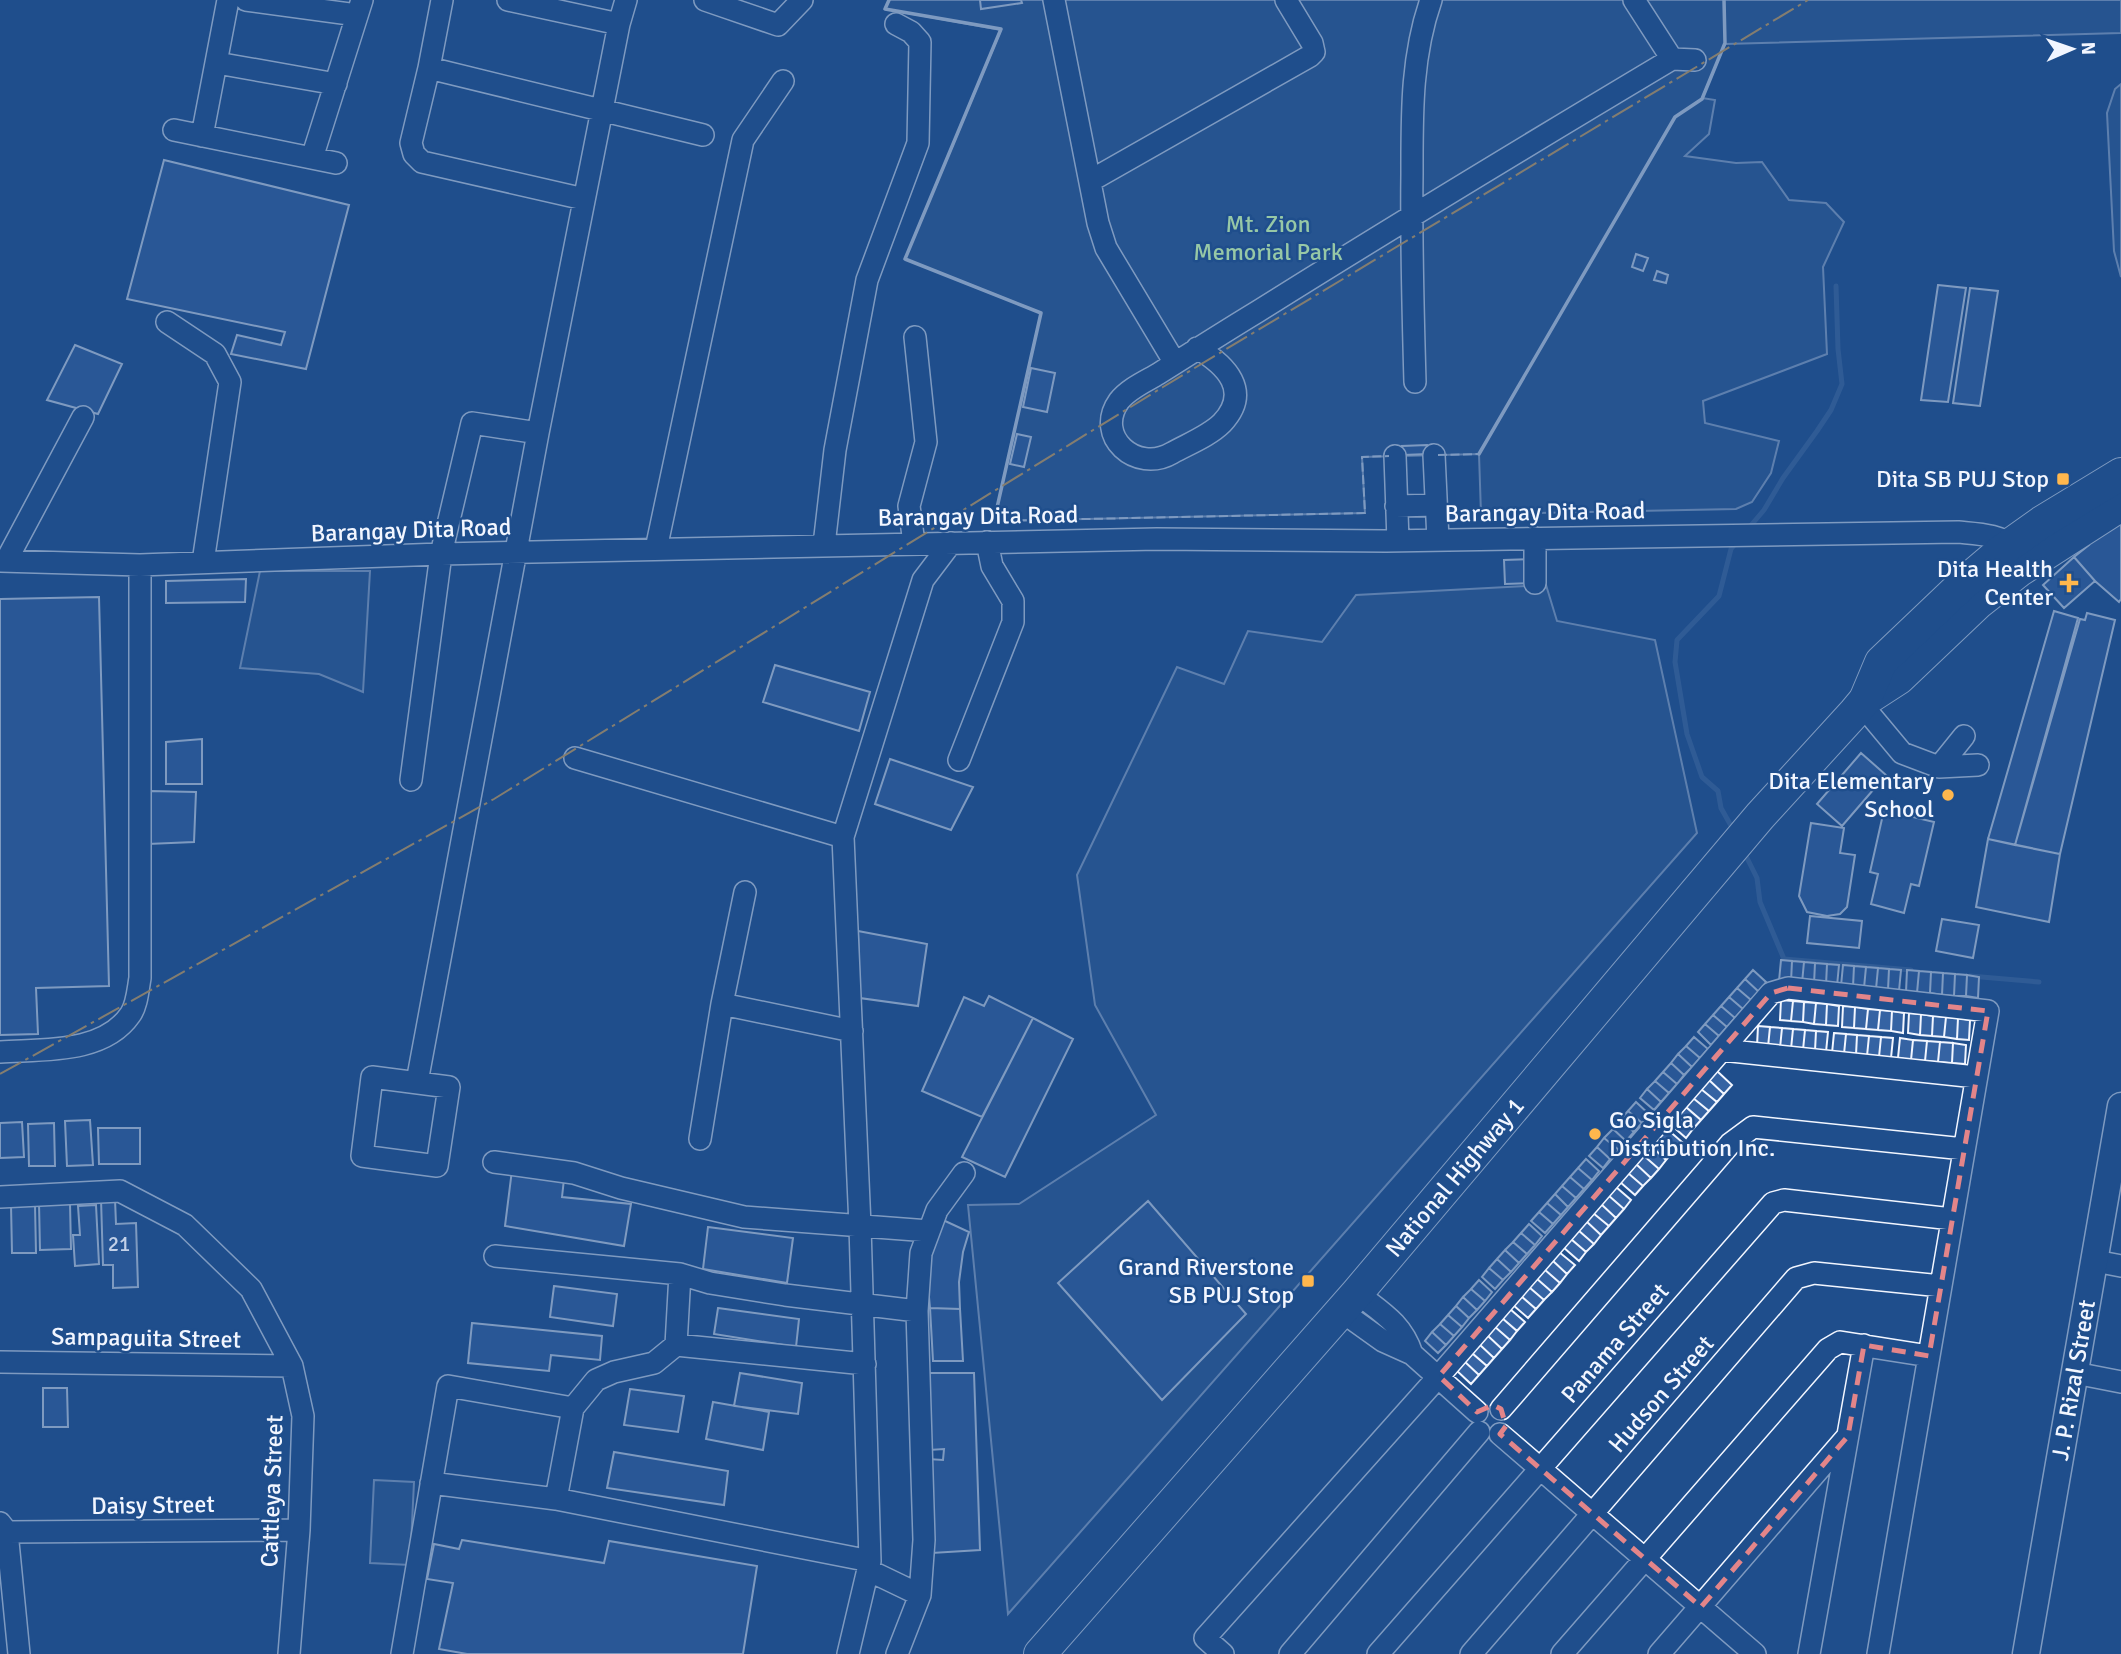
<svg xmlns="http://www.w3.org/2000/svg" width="2121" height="1654" font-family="Signika,sans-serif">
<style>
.built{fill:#305b95;stroke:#a8bbd7;stroke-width:2}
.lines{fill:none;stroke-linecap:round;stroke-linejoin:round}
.stream{stroke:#446ba0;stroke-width:5}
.building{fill:#3563a3;stroke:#f2f6ff;stroke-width:2}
.minor-casing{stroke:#f2f6ff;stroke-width:24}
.major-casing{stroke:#f2f6ff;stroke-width:29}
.highway-casing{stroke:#f2f6ff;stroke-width:34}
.minor{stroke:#1f4e8c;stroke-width:21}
.major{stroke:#1f4e8c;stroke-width:26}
.highway{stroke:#1f4e8c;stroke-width:32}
.fence{stroke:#f2f6ff;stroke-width:2;stroke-dasharray:9 3.5;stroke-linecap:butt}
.wall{stroke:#f2f6ff;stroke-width:3.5}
.power{stroke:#ffb74d;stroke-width:2;stroke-dasharray:24 5 3.5 5;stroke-linecap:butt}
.marked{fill:none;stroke:#e38589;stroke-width:5;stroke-dasharray:14 9;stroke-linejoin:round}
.poi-dot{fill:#ffb74d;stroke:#1f4e8c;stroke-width:2.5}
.labels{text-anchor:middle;stroke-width:5;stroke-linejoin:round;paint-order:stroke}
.number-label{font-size:21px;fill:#c3d1e8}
.park-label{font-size:24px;fill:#97c8a6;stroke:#1f4e8c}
.poi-label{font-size:24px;fill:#f2f6ff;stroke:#1f4e8c;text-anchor:end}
.street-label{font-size:24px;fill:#f2f6ff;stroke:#1f4e8c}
</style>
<rect width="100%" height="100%" fill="#1f4e8c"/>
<!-- built -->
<path class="built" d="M889,0H2121V33L1725,44L1702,98L1715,100L1709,134L1685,156L1736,163L1762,162L1789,200L1826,203L1844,222L1823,267L1827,354L1703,401L1705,423L1779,441L1771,473L1752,502L1736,509L1481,514L1479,454L1362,457L1365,513L994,521L1041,313L905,259L1001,30L885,9Z
M2121,84V277L2114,251L2107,113L2115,89Z
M260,571H370L363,692L319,674L240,668Z
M1546,585L1557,621L1655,640L1697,833L1008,1614L968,1205L1019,1204L1156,1115L1095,1005L1077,875L1177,667L1224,684L1248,631L1322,642L1356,595Z
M374,1480L414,1482L410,1565L370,1563Z"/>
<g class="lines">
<!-- stream -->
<path class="stream" d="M1747,530L1764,510L1783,478L1817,431L1831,410L1842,384L1838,349L1836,286
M1734,831L1721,808L1718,791L1702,777L1687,734L1675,662L1677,640L1719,596L1731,549L1736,543
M1744,852L1757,878L1760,902L1784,959L1911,970
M1970,976L2039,982"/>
</g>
<!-- building -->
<path class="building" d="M980,0H1021L1022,3L981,9Z
M164,160L349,205L306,369L231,354L237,335L281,345L285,332L127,299Z
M1636,254L1648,258L1643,271L1632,267Z
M1657,271L1668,275L1666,283L1654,280Z
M1938,285L1966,288L1948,402L1921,400Z
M1970,288L1998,291L1980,406L1953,403Z
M75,345L122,364L98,414L47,400Z
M1031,368L1055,373L1047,412L1023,407Z
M1017,434L1031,437L1024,467L1010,464Z
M1427,445L1428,454L1403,455L1402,446Z
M2121,519V599L2119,602L2095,581L2074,557L2089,545L2084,536Z
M2074,557L2095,581L2064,608L2043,585Z
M1532,559L1533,583L1505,584L1504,560Z
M246,579L245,602L166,603V581Z
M99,597L109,986L36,988L38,1034L0,1035V599Z
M2054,611L2078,618L2015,845L1988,839Z
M2087,613L2115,620L2060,854L2015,845L2080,619L2085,620Z
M775,665L870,692L859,731L763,702Z
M202,739V784H166V742Z
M1861,753L1886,775L1842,826L1817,804Z
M890,759L973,787L951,830L875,804Z
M149,791L196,792L194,842L148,844Z
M1884,810L1934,822L1919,886L1911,884L1904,913L1871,904L1878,874L1870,872Z
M1811,823L1844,828L1840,853L1855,855L1847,907L1840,914L1827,916L1807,912L1799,896Z
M1988,839L2060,854L2049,922L1976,907Z
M1810,916L1862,921L1859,948L1807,943Z
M1942,919L1979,925L1973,958L1936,951Z
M858,931L927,944L918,1006L860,998Z
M1781,960L1792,961L1791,982L1779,981Z
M1792,961L1804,962L1802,983L1791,982Z
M1804,962L1815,963L1814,984L1802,983Z
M1815,963L1827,964L1826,985L1814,984Z
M1827,964L1839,965L1837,986L1826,985Z
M1843,965L1854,966L1853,987L1841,986Z
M1854,966L1866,967L1864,988L1853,987Z
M1866,967L1878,968L1876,989L1864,988Z
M1878,968L1889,969L1888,990L1876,989Z
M1889,969L1901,970L1899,991L1888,990Z
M1753,970L1766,982L1759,992L1745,979Z
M1907,970L1919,971L1917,993L1906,992Z
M1919,971L1931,972L1930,993H1917Z
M1931,972L1943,973L1942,995L1930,993Z
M1943,973L1955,974L1954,996L1942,995Z
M1955,974L1967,975L1966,996H1954Z
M1967,975L1979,977L1978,998L1966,996Z
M1745,979L1759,992L1751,1000L1737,988Z
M1737,988L1751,1000L1743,1009L1729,997Z
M989,996L1033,1018L982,1117L922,1091L964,997L984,1006Z
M1729,997L1743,1009L1735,1018L1721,1006Z
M1781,1000L1793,1001L1791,1021L1780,1020Z
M1793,1001L1804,1002L1803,1022L1791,1021Z
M1804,1002L1816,1003L1814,1024L1803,1022Z
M1816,1003L1827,1004L1826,1025L1814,1024Z
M1827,1004L1839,1006L1838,1026L1826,1025Z
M1721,1006L1735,1018L1727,1027L1713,1015Z
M1843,1006L1855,1007L1854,1028L1842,1027Z
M1855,1007L1868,1009L1866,1029L1854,1028Z
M1868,1009L1880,1010L1878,1030L1866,1029Z
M1880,1010L1892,1011L1891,1031L1878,1030Z
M1892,1011L1904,1013L1903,1033L1891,1031Z
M1909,1013L1921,1014L1920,1035L1908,1033Z
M1921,1014L1933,1016L1932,1036L1920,1035Z
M1713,1015L1727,1027L1719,1036L1705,1024Z
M1933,1016L1946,1017L1944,1037L1932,1036Z
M1946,1017L1958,1018L1957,1039L1944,1037Z
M1033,1018L1073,1039L1005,1177L962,1157Z
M1958,1018L1970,1020L1969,1040L1957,1039Z
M1705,1024L1719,1036L1711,1045L1698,1032Z
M1758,1026L1770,1027L1768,1047L1757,1046Z
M1770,1027L1782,1028L1780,1048L1768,1047Z
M1782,1028L1793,1029L1791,1049L1780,1048Z
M1793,1029L1805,1030L1803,1050L1791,1049Z
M1805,1030L1816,1031L1815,1051L1803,1050Z
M1816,1031L1828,1032L1826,1052L1815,1051Z
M1834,1033L1846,1034L1844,1054L1832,1053Z
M1846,1034L1857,1035L1856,1055L1844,1054Z
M1857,1035L1869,1036L1867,1056L1856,1055Z
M1869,1036L1881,1037L1879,1057L1867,1056Z
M1694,1037L1708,1049L1700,1058L1686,1046Z
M1881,1037L1893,1038L1891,1058L1879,1057Z
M1900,1038L1913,1040L1911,1060L1898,1058Z
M1913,1040L1927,1041L1925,1061L1911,1060Z
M1927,1041L1940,1042L1938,1062L1925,1061Z
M1940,1042L1953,1043L1952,1063L1938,1062Z
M1953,1043L1966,1045L1965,1064L1952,1063Z
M1686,1046L1700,1058L1692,1067L1678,1054Z
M1678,1054L1692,1067L1684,1075L1671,1063Z
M1671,1063L1684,1075L1677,1084L1663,1072Z
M1717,1071L1732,1085L1724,1094L1709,1080Z
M1663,1072L1677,1084L1669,1093L1655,1081Z
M1709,1080L1724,1094L1717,1102L1701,1089Z
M1655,1081L1669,1093L1661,1102L1647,1089Z
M1647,1089L1661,1102L1654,1110L1640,1098Z
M1701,1089L1717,1102L1709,1111L1693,1098Z
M1693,1098L1709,1111L1701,1120L1686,1107Z
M1636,1102L1650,1115L1642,1123L1628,1111Z
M1686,1107L1701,1120L1693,1129L1678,1116Z
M1628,1111L1642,1123L1634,1132L1620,1120Z
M1678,1116L1693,1129L1686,1138L1670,1124Z
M90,1120L93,1165L67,1166L65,1121Z
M1620,1120L1634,1132L1626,1141L1613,1129Z
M22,1122L24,1157L0,1158V1123Z
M54,1123L55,1166H29L28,1124Z
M98,1128H140V1164H99Z
M1613,1129L1626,1141L1619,1150L1604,1138Z
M1667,1129L1682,1142L1674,1151L1659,1137Z
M1659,1137L1674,1151L1666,1160L1651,1146Z
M1604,1138L1619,1150L1610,1159L1597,1147Z
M1651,1146L1666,1160L1659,1169L1643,1155Z
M1597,1147L1610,1159L1603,1168L1589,1156Z
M1643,1155L1659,1169L1651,1178L1636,1164Z
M1586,1159L1599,1171L1592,1180L1578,1168Z
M1636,1164L1651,1178L1643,1186L1628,1173Z
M1578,1168L1592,1180L1584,1189L1570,1177Z
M512,1170L564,1179L562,1197L631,1204L624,1246L505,1226Z
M1628,1173L1643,1186L1635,1195L1620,1182Z
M1570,1177L1584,1189L1576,1198L1562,1186Z
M1562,1186L1576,1198L1568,1207L1555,1194Z
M1616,1187L1631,1200L1624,1209L1608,1195Z
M1555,1194L1568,1207L1561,1215L1547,1203Z
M1608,1195L1624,1209L1616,1218L1601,1204Z
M101,1199H115L116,1224L136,1223L138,1287L113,1288V1265H103Z
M1148,1201L1246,1314L1162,1400L1058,1283Z
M39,1203H70L71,1249L40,1250Z
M1547,1203L1561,1215L1553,1224L1539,1212Z
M1601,1204L1616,1218L1609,1226L1593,1213Z
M11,1205H35L36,1253H12Z
M96,1205L99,1264L75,1266L73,1235H80L78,1206Z
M1539,1212L1553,1224L1545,1233L1531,1221Z
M1593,1213L1609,1226L1601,1235L1586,1221Z
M943,1220L969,1232L963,1252L959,1282L960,1309L930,1308L927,1275L932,1246Z
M1586,1221L1601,1235L1594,1244L1578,1230Z
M1529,1224L1542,1236L1535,1245L1521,1233Z
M708,1227L793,1238L787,1283L703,1269Z
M1578,1230L1594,1244L1586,1252L1571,1239Z
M1521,1233L1535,1245L1527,1254L1513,1242Z
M1571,1239L1586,1252L1579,1261L1563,1247Z
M1513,1242L1527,1254L1519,1263L1505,1250Z
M1505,1250L1519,1263L1511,1272L1497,1259Z
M1559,1252L1575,1265L1567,1274L1552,1260Z
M1497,1259L1511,1272L1503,1280L1489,1268Z
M1552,1260L1567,1274L1560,1283L1544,1269Z
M1489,1268L1503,1280L1495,1289L1482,1277Z
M1544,1269L1560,1283L1552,1292L1536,1278Z
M1536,1278L1552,1292L1544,1300L1529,1287Z
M1479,1280L1492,1292L1485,1301L1471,1289Z
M554,1286L617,1294L613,1326L550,1317Z
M1529,1287L1544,1300L1536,1309L1521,1296Z
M1471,1289L1485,1301L1477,1310L1463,1297Z
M1521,1296L1536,1309L1528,1318L1513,1305Z
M1463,1297L1477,1310L1469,1318L1456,1306Z
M1456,1306L1469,1318L1462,1327L1448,1315Z
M718,1308L799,1319L796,1347L714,1334Z
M930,1308L960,1309L963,1361H933Z
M1510,1309L1525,1322L1517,1331L1502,1318Z
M1448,1315L1462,1327L1454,1336L1440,1324Z
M1502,1318L1517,1331L1510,1340L1494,1326Z
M472,1323L602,1336L600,1360L551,1355L549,1371L468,1363Z
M1440,1324L1454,1336L1446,1345L1432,1332Z
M1494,1326L1510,1340L1502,1349L1487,1335Z
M1432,1332L1446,1345L1438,1353L1425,1341Z
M1487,1335L1502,1349L1494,1358L1479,1344Z
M1479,1344L1494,1358L1487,1366L1472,1353Z
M1472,1353L1487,1366L1479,1375L1464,1361Z
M1464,1361L1479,1375L1471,1384L1456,1370Z
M740,1373L802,1383L798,1414L734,1406Z
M927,1373H974L980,1550L932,1553L928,1459L943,1460L944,1449L929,1450Z
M43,1388H67L68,1427H43Z
M630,1389L684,1396L678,1432L624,1425Z
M713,1402L769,1412L763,1450L706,1439Z
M614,1452L728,1471L724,1505L607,1488Z
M462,1540L604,1563L609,1541L757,1566L743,1654H467L439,1649L453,1583L427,1579L434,1544L459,1549Z"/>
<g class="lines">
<defs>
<path id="minor" d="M246,0L357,15
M442,0L429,68L411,143L414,154L422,162L584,199
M508,0L619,24
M705,0L778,25L802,0
M1054,0L1098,223L1106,248L1175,363
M1634,0L1672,59
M217,63L336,84
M429,68L703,135
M174,130L336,163
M202,136L228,0
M312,158L362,0
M1090,181L1310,56L1314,52L1312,43L1286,0
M167,322L215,354L230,382L203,562
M1197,348C1226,365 1252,391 1222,423C1209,436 1188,444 1172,453C1136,474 1094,436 1119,401C1128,389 1146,381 1158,374C1191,353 1224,332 1257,312C1394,226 1533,142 1672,59L1695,60
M1415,382C1413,313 1411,243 1412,174C1412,115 1411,57 1431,0
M1434,455L1438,540
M1395,456L1398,541
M1396,506L1436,505
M914,543L909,506L926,442L915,337
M824,545L835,450L867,280L918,143L920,42L911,32L896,24
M656,549L743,140L783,81
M0,561L140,565L441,554L1157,539L1386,541L1958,532C1978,534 2000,534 2017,549
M6,561L83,417
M1535,583V538
M1860,707L1872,717L1902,753L1939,767L1978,765
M575,758L843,837
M959,760L1013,622V601L992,566L987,542
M1939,767L1964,736
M411,780L441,554L472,423L538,433
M722,1004L852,1031
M1722,1050L1976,1077
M0,1052C43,1049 103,1054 130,1015C137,1006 138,989 140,978V565
M372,1077L449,1087L437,1166L362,1156Z
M417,1082L538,433L619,24L626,0
M700,1139L722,1004L745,892
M494,1162L574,1173L621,1188L744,1217L929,1231
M0,1197L120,1191L185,1225L251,1289L292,1366L303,1416L299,1530L289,1654
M495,1256L680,1274L710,1283L785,1295L917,1311
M2095,1261L2121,1266
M1357,1293C1381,1312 1402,1323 1412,1354
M1341,1311L1383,1341L1412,1354L1477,1412
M676,1345L680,1274
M0,1362L292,1366
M2075,1373L2121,1382
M1501,1409L1730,1144L1753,1127L1964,1149
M1500,1434L1755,1654
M431,1483L556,1499L870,1561
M556,1499L573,1408L596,1380L614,1372L654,1363L676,1345L865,1364
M0,1523L7,1532L19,1654
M7,1532L299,1530
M868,1570L920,1595
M402,1654L448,1386L573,1408
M848,1654L870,1561L860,1226L843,837L923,580L951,543
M897,1654L920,1595L924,1540L917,1311L921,1253L937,1210L964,1173
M1223,1654L1205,1638L1439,1376L1771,993L1788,988L1988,1011L1878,1654
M1290,1654L1479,1432
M1378,1654L1773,1203L1784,1200L1952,1219
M1471,1654L1796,1278L1814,1273L1941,1286
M1562,1654L1828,1349L1840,1342L1929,1356
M1659,1654L1846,1438
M1809,1654L1864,1345"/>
<g id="major">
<path id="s1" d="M2026,1654L2121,1106"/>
</g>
<g id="highway">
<path d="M1865,700L1899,678L1978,603L2020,570L2121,505"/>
<path id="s2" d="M1040,1654L1357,1293L1760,816L1855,712L1865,700L1881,662L1964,583L2004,549L2042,522L2121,474"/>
</g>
</defs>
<!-- minor casing -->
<use href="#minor" class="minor-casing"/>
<!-- major casing -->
<use href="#major" class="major-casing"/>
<!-- highway casing -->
<use href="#highway" class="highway-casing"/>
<!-- minor -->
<use href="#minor" class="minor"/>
<!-- major -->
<use href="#major" class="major"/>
<!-- highway -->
<use href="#highway" class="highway"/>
<!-- fence -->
<path class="fence" d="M1438,455L1479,454
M994,521L1365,513L1362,457L1389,456"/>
<!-- wall -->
<path class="wall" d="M889,0L885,9L1001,29L905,259L1041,313L994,521
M1479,454L1675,117L1702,99L1725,43L1724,0"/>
<!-- power -->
<path class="power" d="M0,1074L494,799L1163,387L1808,0"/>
</g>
<!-- marked area -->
<path d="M0 0H2121V1654H0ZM1788,988L1988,1011L1929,1356L1864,1345L1848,1436L1701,1607L1500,1434L1506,1426L1501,1409L1493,1405L1477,1412L1439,1376L1771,993Z" fill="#1f4e8c" fill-opacity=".55" fill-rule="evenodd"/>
<path class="marked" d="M1788,988L1988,1011L1929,1356L1864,1345L1848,1436L1701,1607L1500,1434L1506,1426L1501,1409L1493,1405L1477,1412L1439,1376L1771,993Z"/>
<!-- markers -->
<g class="poi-dot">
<rect x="2056" y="472" width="14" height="14" rx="3.5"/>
<path d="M2065.5 572.5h7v7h7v7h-7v7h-7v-7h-7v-7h7z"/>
<circle cx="1948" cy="795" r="7"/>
<circle cx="1595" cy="1134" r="7"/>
<rect x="1301" y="1274" width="14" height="14" rx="3.5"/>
</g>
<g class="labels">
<!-- number labels -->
<g class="number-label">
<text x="119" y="1251">21</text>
</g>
<!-- park labels -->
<g class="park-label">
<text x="1268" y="232">Mt. Zion<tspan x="1268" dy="28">Memorial Park</tspan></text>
</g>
<!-- poi labels -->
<g class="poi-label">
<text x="2049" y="487">Dita SB PUJ Stop</text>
<text x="2053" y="577">Dita Health<tspan x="2053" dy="28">Center</tspan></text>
<text x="1934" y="789">Dita Elementary<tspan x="1934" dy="28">School</tspan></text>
<text x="1609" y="1128" text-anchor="start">Go Sigla<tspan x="1609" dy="28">Distribution Inc.</tspan></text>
<text x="1294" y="1275">Grand Riverstone<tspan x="1294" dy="28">SB PUJ Stop</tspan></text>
</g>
<!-- street labels -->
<g class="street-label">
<text transform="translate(1545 512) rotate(-1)" y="8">Barangay Dita Road</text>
<text transform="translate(978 516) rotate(-1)" y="8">Barangay Dita Road</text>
<text transform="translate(411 530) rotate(-2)" y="8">Barangay Dita Road</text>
<text dy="8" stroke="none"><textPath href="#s2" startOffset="632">National Highway 1</textPath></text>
<text transform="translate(146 1338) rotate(1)" y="8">Sampaguita Street</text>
<text transform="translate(1615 1343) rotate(-49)" y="8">Panama Street</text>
<text dy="8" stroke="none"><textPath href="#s1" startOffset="278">J. P. Rizal Street</textPath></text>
<text transform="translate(1661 1394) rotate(-49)" y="8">Hudson Street</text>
<text transform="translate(272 1491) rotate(-88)" y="8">Cattleya Street</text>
<text transform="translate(153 1505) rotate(-1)" y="8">Daisy Street</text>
</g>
</g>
<!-- north arrow -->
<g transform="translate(2072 49) rotate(88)" stroke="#1f4e8c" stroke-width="5" paint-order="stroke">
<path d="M0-5L12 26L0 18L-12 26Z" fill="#f2f6ff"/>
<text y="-10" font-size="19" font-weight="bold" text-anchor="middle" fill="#f2f6ff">N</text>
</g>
</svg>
